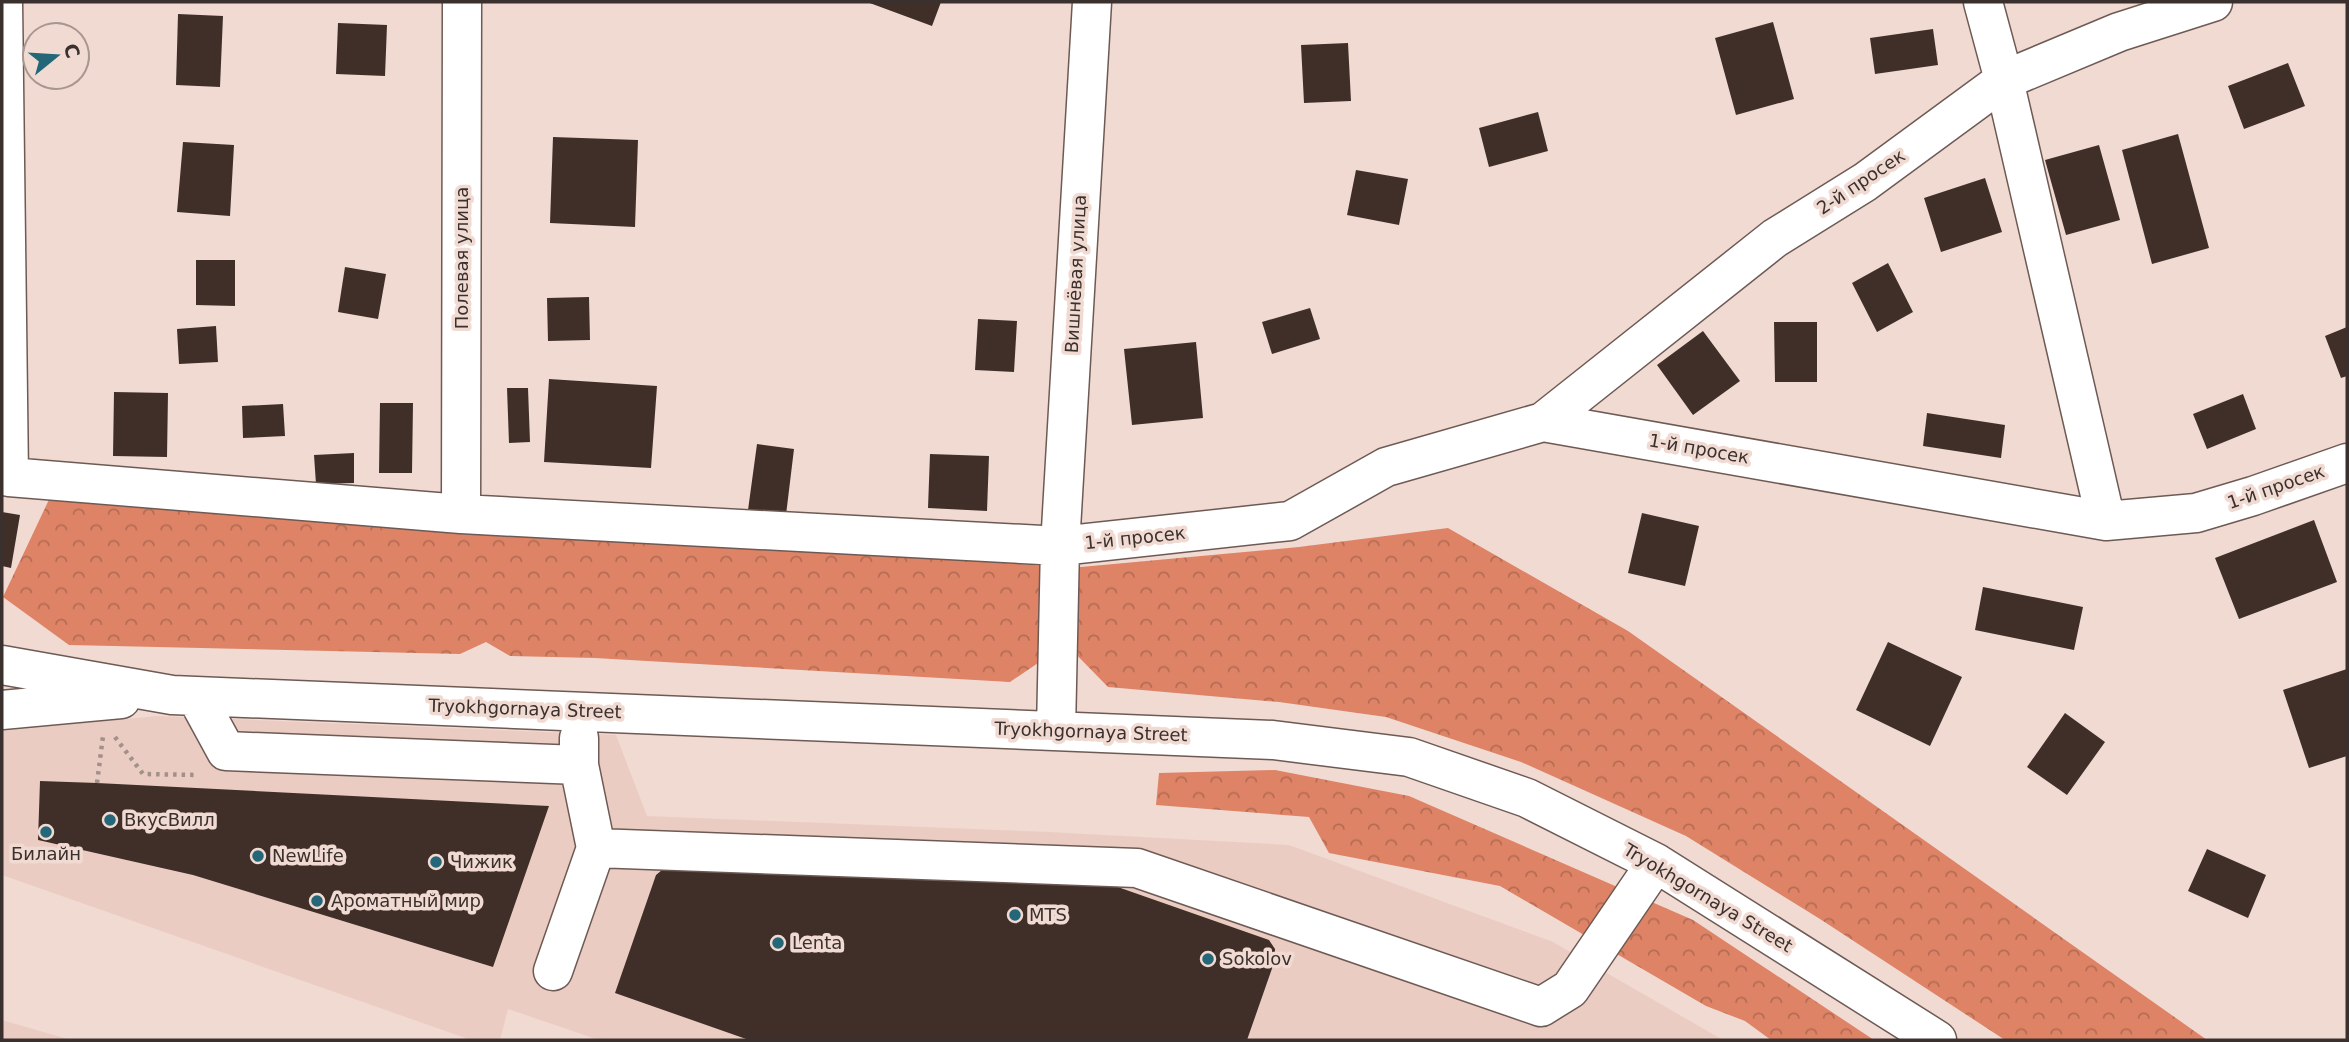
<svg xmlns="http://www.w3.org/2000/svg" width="2349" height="1042" font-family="'DejaVu Sans',sans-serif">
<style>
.built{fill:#ebccc2}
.forest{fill:url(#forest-crowns)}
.building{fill:#402f29}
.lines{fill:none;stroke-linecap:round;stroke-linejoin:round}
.minor-casing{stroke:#6e5a54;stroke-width:41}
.path{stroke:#a2918b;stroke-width:4.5;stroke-dasharray:3.5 5;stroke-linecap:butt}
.minor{stroke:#fff;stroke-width:38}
.poi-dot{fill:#236779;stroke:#f1dad2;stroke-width:2.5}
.labels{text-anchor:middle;stroke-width:7;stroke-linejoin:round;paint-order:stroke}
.street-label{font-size:18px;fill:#3a312e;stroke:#f1dad2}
.poi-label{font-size:18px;fill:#3a312e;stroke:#f1dad2;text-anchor:start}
</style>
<defs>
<pattern id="forest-crowns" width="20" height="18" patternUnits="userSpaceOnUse" patternTransform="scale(1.75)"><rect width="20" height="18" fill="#de8365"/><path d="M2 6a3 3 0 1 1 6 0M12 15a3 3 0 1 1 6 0" fill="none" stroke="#b56c54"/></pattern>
</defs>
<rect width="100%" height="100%" fill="#f1dad2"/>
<!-- built -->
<path class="built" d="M157,716L616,735L647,816L1049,832L1289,845L1553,942L1723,1040H599L508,1009L500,1040H471L2,875V731Z
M2,1020L71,1040H2Z"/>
<!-- forest -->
<path class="forest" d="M54,489L1070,568L1299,547L1448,528L1628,631L2207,1040H2005L1820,919L1686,836L1521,762L1386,717L1279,702L1108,687L1066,644L1010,682L595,658L510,656L486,642L460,654L69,645L3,597Z
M1275,770L1409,796L1693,920L1874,1040H1771L1745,1021L1706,1006L1500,886L1329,853L1309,817L1156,805L1159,773Z"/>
<!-- building -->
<path class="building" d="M867,2H941L932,26Z
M178,14L223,16L220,87L176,85Z
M1773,22L1794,99L1736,115L1715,38Z
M338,23L387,25L385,76L336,74Z
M1933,29L1938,65L1875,74L1870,38Z
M1348,43L1351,101L1304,103L1301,45Z
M2288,63L2305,106L2244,129L2228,86Z
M1538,112L1548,151L1489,167L1479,128Z
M2178,134L2209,248L2152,264L2122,150Z
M553,137L638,140L635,227L550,223Z
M183,142L234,145L230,216L177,212Z
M2099,145L2120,220L2066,235L2045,160Z
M1356,170L1408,179L1399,225L1347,215Z
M1985,178L2002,232L1941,252L1924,198Z
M196,260H235V306L196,305Z
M1888,263L1913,312L1877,332L1852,283Z
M345,267L386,274L378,319L338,312Z
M589,297L590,340L548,341L547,298Z
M1310,308L1320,339L1272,354L1262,322Z
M978,319L1017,321L1014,372L975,370Z
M1774,322H1817V382H1775Z
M216,326L218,362L179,364L177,329Z
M2347,327V376L2341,378L2325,336Z
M1703,331L1740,381L1693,415L1657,365Z
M1196,342L1203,418L1132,425L1124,349Z
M549,379L657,386L651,468L544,462Z
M507,388H528L530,442L509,443Z
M114,392L168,393L167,457L113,456Z
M2243,394L2256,429L2207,449L2193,414Z
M380,403H413L412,473H379Z
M283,404L285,436L243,438L242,406Z
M1927,413L2005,425L2001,458L1923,446Z
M757,444L794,449L786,515L748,510Z
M354,453V483L316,484L314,455Z
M930,454L989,456L987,511L928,508Z
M2,512L20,515L11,568L2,566Z
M1642,513L1699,526L1685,586L1628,573Z
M2314,520L2337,582L2239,619L2215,558Z
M1983,587L2083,607L2074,650L1975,630Z
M1888,642L1962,677L1930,746L1856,710Z
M2347,669V756L2309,768L2283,690Z
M2065,713L2105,742L2067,795L2027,767Z
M40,781L97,783L549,806L493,967L193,875L38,840Z
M2207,849L2266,875L2248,918L2188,891Z
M671,869L1112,885L1269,940L1275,949V960L1247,1040H749L615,993L656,875L662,870Z"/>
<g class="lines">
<defs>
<path id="minor" d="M3,2L9,477L461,514L1060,546L1290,521L1386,467L1543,422L2106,521L2196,513L2253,496L2347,463
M1983,2L2004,80L2106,521
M1543,422L1775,238L1865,182L2004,80L2119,32L2213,2
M461,514L462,2
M2,665L172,695L1273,740L1409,757L1527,798L1656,863L1937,1040
M196,696L226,751L579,765
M2,710L121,699
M1056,730L1060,546L1092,2
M596,848L1137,868L1541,1007L1570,989L1656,863
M553,971L596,848L579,765V738"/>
</defs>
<!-- minor casing -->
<use href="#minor" class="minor-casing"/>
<!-- path -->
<path class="path" d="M115,737L143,774L197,775
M97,783L103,736"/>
<!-- minor -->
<use href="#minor" class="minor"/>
</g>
<!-- markers -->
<g class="poi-dot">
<circle cx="110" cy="820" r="7"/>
<circle cx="46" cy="832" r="7"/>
<circle cx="258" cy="856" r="7"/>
<circle cx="436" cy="862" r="7"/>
<circle cx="317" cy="901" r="7"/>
<circle cx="1015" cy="915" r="7"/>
<circle cx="778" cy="943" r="7"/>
<circle cx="1208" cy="959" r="7"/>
</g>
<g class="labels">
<!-- street labels -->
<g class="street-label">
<text transform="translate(1861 182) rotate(-34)" y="6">2-й просек</text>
<text transform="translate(462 258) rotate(-90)" y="6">Полевая улица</text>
<text transform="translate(1076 274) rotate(-87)" y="6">Вишнёвая улица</text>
<text transform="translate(1699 449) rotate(10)" y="6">1-й просек</text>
<text transform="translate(2276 487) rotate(-19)" y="6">1-й просек</text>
<text transform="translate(1135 538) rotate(-6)" y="6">1-й просек</text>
<text transform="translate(525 709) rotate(2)" y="6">Tryokhgornaya Street</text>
<text transform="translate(1091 732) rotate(2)" y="6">Tryokhgornaya Street</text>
<text transform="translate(1708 898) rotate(31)" y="6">Tryokhgornaya Street</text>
</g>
<!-- poi labels -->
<g class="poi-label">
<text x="124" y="826">ВкусВилл</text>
<text x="46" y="860" text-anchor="middle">Билайн</text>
<text x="272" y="862">NewLife</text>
<text x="450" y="868">Чижик</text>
<text x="331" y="907">Ароматный мир</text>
<text x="1029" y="921">MTS</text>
<text x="792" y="949">Lenta</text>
<text x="1222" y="965">Sokolov</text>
</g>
</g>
<!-- border -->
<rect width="2349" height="1042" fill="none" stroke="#3a312e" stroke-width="7"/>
<!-- north arrow -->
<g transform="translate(56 56) rotate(72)"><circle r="33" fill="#f1dad2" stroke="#a89690" stroke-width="2"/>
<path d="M0-5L12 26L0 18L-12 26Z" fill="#236779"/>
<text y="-10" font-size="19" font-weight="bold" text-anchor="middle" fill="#3a312e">С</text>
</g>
</svg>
